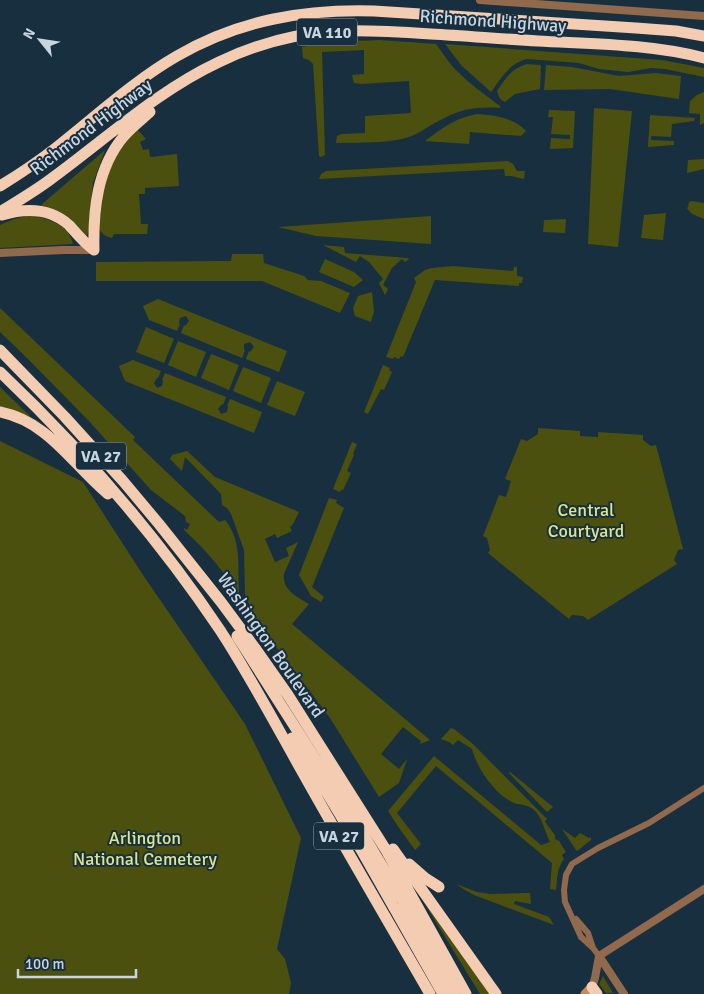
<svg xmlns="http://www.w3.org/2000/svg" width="704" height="994" font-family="Signika,sans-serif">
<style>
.green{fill:#4b500e}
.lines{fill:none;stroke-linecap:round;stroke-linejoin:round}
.minor{stroke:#91694d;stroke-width:6}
.tertiary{stroke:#91694d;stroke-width:8}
.secondary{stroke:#ca8a5c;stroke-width:9}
.motorway{stroke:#f4ccb1;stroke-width:11}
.labels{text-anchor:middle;stroke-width:4;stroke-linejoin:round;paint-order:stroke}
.shield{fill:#182f40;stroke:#93a3b1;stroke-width:1}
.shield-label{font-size:16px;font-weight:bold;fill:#c8d5e1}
.street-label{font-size:18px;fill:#c8d5e1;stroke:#182f40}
.park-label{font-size:18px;fill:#dbe589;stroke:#182f40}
</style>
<rect width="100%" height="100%" fill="#182f40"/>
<!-- green -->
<path class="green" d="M379,40L436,44C442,52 447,60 453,67C467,82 484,94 500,106V108C472,106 458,110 433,124C426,128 418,134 409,137C386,144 360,142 336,143L337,136L341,134L365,133V116L411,113L409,81L362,84L354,83L352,75L364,74V50L322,52L325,155L321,157L319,156L313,64L309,60L303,58L302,47C328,42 353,41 379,40Z
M445,44L662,60L704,68V77L665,69L651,68L628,72L599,69L579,63L527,59C509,63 501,79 491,92L462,66Z
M527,64L541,65L540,89L515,94L505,102L500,99L497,91C506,78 511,69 527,64Z
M546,65L572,67L619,76L655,73L681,76L679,99L610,89L544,90Z
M704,92V123L700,125V114L689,113L690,101L697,95Z
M594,108L632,111L618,247L588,244Z
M549,110L575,111L573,148L550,149L551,138L570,139V135L551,134L553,117H548Z
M477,114C494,115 514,118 526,131L521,136L470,132L469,144L425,141C443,128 453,119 477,114Z
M650,115L695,118L694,121L672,124L671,137L651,136V140L674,141V145L648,147Z
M137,129L146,139L140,142L143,150L149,149L150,157L177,154L179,186L145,188V194H139L141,224H148L147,234H114L112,238C89,234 100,205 103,191C105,183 106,174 110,168C117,153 127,141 137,129Z
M105,150L93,183L89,219L90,229L86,237L71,219L59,213L41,205Z
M704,159V169L687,173L688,160Z
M508,161L513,164L517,171H525L524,179L511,176H505L504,169L319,179L321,174L326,171Z
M692,201L704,203V219C696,215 692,216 687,208L688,207L689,202Z
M666,213L663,240L641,238L644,215Z
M31,215C48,219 69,224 73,244L0,248V225L14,219Z
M431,216V244L316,236L278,227Z
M566,219L565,233L543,232L544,220Z
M323,245L344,247L345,253L408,258L409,259L405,262L402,259L392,268L383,285L388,289L385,295L379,283L383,279L369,262L360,256L356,262Z
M232,254H263L264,263L304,276L308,280L321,281L350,293L340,313L262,281H96V262L231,261Z
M325,259L354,272L363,280L354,287L319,272Z
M453,266L513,271L514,267H517V276L523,277L522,283H519V286L435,280L403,357L401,356L399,359L394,357L393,359L386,357L416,282L414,278L425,270L432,268Z
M372,292L374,311L371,322L355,316L353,308L358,296Z
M158,299L287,351L279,372L246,359L249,351L250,352L254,347L250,342L244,344V349L245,350L242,358L181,333L184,325L185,326L189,321L186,316L180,318L179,323L180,324L177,331L149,320L143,306Z
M0,308L135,437L133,440L219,522L225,520C244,542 236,573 240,599C226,573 206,550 184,530V528L187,530L190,524L186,522L185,516L151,490L88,420L26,357L0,332Z
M146,327L174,339L164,363L136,352Z
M178,341L206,352L196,377L168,365Z
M211,354L239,365L229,390L201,378Z
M133,360L161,371L158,378H157L154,383L157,388L162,386L163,380H162L165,373L226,397L223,405L222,404L218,409L221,414L227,412L228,406H227L230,399L262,412L254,433L125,381L119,366Z
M383,365L390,368L389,370L392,372L384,390L381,389L368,414L364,412Z
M243,367L271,378L261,403L233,391Z
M277,381L305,392L295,416L267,405Z
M0,387L34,420L0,407Z
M538,428L580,431V436L598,437V432L643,435V440L651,446L656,445L683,549L678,550L674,560L677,564L588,620L583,616L572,615L569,619L488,553L490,550L487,538L483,536L499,495L506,497L511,481L505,479L521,439L527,441L538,434Z
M0,441L83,482L141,572L245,724L301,838L277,949L285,959L291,983L289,994H0Z
M352,442L357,444L353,454L354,455L347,471L351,473L343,490H341L340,492L333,489Z
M187,451L215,477L299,512L293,524L290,527L292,531L277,538L275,534L265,539L275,562L289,556L286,548L298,542L284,574C282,590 297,597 309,604L292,624L430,740L420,744L421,741L403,727L381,754L399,769L414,750L407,759L399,783L379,797L330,718L256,620L245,595L244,550L231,514L227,508L222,505L221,494L185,457L182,471L170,459L172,455Z
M329,498L337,500L336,503L344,508L312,587L324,597L321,602L311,596L299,575Z
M451,728L454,729L473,744L547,819L545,822L555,835V839L559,841L566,852L562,855L564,859C557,868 557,879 556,890L550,889L552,863L436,766L397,813L421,844L415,850L399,828L388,811L434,756L541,845L550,842C545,832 542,817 535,811C530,805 521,805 514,803C495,795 477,768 472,749L458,740L453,745L449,742L441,739Z
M510,772L553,807L547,812L509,773Z
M562,829L575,838L580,833L589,838L591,837V840L577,851L576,850Z
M456,884L477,892L490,894L530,893L531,904L515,901L514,904L549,917L554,925L474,895L465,890Z
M420,896L492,994H480Z
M603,976L613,993H606L599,984Z"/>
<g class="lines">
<!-- minor -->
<path class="minor" d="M576,919L588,933L593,948L599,956
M593,948L581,937L565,902L564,890L566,875L572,864L598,848L649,823L704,788"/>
<!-- tertiary -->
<path class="tertiary" d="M480,0L704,16
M0,253L63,250H94
M599,956L704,889
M599,956L624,994
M592,987L595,978L599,956"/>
<!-- secondary -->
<path class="secondary" d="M585,994L592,987"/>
<!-- motorway -->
<path class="motorway" d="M0,186C18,175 36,163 53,150C94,118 132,82 177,56C239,20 304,9 374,11L636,28L676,31L704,36
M0,212C18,201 35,191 51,179C106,139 157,91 219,62C256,44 299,33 340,31C371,30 401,32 431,34C467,36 502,39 538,41C591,44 653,44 704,58
M2,215C25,208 50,208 69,225C77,234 84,243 94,250
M94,250C93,210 97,168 124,136C132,127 141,120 150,112
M0,350L65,417L123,481L159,524L221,602L255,648L288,695L386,850L466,994
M0,372C82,450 157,536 220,630C252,679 279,731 308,782C348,853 389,923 430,994
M0,412C49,422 72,464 108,494
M237,636L360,829L403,901L454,994
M292,738L327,793L363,853L443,994
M393,849L496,994
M409,864L425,878L439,887
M592,987L597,994"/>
</g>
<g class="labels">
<!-- shield labels -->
<g class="shield">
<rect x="297" y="18.5" width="60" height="27" rx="4"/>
<rect x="76" y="442.5" width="50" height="27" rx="4"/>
<rect x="314" y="822.5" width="50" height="27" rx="4"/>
</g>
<g class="shield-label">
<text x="327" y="38">VA 110</text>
<text x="101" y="462">VA 27</text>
<text x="339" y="842">VA 27</text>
</g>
<!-- street labels -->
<g class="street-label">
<text transform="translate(493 21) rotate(4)" y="6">Richmond Highway</text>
<text transform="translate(91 127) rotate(-37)" y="6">Richmond Highway</text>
<text transform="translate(271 645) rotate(55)" y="6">Washington Boulevard</text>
</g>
<!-- park labels -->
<g class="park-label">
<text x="586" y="516">Central<tspan x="586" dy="21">Courtyard</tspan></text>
<text x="145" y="844">Arlington<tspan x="145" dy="21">National Cemetery</tspan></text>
</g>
</g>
<!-- north arrow -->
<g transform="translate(40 40) rotate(300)" stroke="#182f40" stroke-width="4" paint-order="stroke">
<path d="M0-4L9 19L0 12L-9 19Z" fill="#c8d5e1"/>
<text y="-8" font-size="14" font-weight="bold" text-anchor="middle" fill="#c8d5e1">N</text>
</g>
<!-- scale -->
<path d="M18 969v8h118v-8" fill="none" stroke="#c8d5e1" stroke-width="2.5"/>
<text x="25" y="969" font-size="15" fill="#c8d5e1" stroke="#182f40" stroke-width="4" paint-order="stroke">100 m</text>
</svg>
